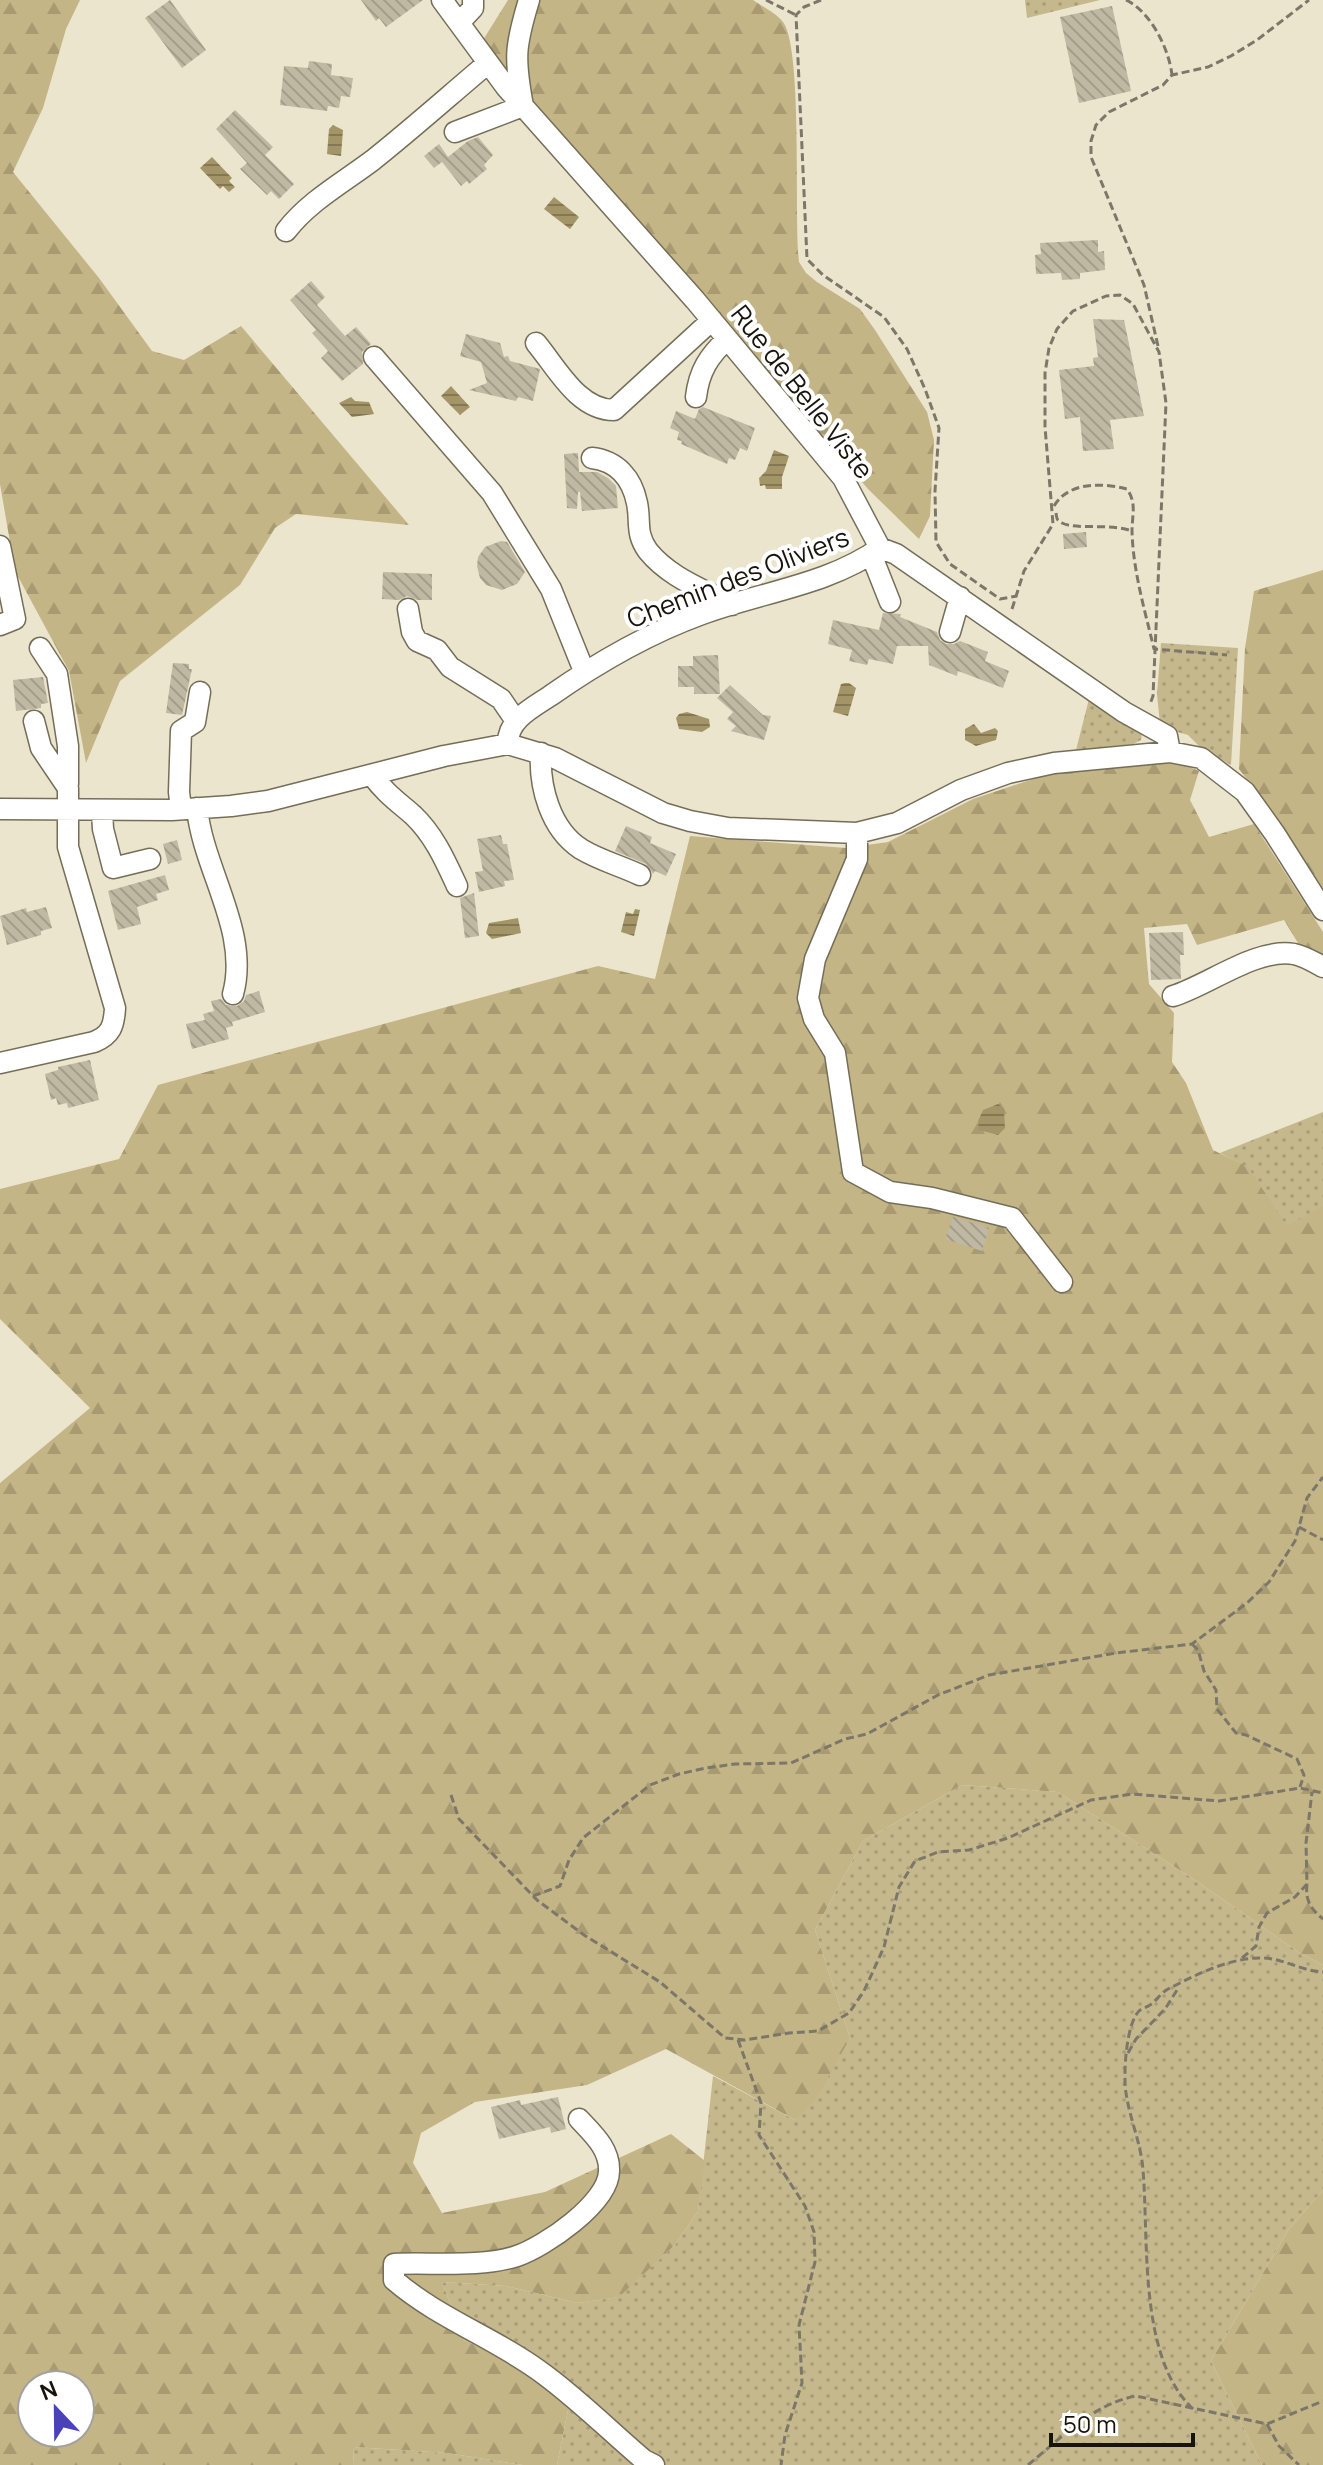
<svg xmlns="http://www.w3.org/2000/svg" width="1323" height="2465" font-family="Manrope,sans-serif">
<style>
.grass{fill:url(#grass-dots)}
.forest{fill:url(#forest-firs);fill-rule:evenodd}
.water{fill:url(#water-rules)}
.building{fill:url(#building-back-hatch)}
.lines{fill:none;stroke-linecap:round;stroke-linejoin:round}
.minor-casing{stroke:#746e59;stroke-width:23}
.path{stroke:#7c7768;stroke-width:3;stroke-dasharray:8 4;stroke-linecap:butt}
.minor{stroke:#fff;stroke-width:20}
.labels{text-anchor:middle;stroke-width:8;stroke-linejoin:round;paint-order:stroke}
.street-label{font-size:26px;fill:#17140c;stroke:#fff}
</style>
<defs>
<pattern id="grass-dots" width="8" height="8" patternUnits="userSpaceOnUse" patternTransform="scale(2)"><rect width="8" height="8" fill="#c5b88c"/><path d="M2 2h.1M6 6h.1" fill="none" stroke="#a89d78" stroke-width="1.8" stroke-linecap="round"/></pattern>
<pattern id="forest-firs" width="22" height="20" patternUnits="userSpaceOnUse" patternTransform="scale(2)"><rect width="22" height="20" fill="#c4b586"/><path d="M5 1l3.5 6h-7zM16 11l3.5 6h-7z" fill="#a89b72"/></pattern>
<pattern id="water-rules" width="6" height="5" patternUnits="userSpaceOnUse" patternTransform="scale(2)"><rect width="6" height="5" fill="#a39567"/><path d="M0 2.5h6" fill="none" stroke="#847853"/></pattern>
<pattern id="building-back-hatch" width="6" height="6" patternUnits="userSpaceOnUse" patternTransform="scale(2)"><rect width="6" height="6" fill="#bfb8a2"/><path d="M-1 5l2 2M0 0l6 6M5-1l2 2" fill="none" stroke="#a39d8a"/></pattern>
</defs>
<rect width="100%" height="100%" fill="#ece5cd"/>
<!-- grass -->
<path class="grass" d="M1025,0H1100L1027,18Z
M1161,643L1238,648L1231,765L1200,747L1188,735L1174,731L1160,724L1157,694Z
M1089,699L1142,733L1141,740L1133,744L1076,750Z
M1323,1112V1456L1248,1168L1220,1153Z
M962,1785L1058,1792L1195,1880L1300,1953L1323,1965V2190L1289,2229L1211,2361L1262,2465H557L572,2390L464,2340L442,2282L506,2286L578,2303L618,2297L675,2245L698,2211L713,2076L795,2120L850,2038L815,1930L863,1841Z
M354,2447L447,2453L523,2465H353Z"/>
<!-- forest -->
<path class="forest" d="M0,0H80L66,29L43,108L13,172L99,278L152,351L184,360L241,326L409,525L296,514L275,528L240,585L120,681L86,763L69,671L15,571L0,484Z
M508,0H753C763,7 776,13 783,22C803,48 794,218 799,262L806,273L817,282L860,309L875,330L927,412L934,440L930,516L919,539L868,489L650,235L557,133L483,40Z
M1323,570V895L1276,818L1239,769L1245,648L1254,591Z
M1161,762L1180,763L1199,771L1190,800L1209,837L1254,824L1323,932V961L1301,948L1284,920L1197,945L1187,924L1144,928L1149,984L1174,1013L1172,1062L1186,1083L1213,1150L1248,1167L1287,1226L1323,1206V1965L1300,1953L1195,1880L1058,1792L962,1785L863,1841L815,1930L850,2038L816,2099L795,2120L666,2049L587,2085L475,2102L421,2133L413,2163L442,2213L545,2192L671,2134L705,2161L698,2211L675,2245L619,2297L578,2303L506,2286L442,2282L464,2340L572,2390L557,2465H523L447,2453L354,2447L353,2465H0V1483L90,1408L0,1319V1189L119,1159L158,1085L598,966L655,979L690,836L846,848L888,842L973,799L1039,777L1073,767ZM32,2385H80V2433H32Z
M1323,2190V2465H1262L1211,2361L1289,2229Z"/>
<!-- water -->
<path class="water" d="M333,125L343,130L341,156L327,154L329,129Z
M212,157L232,178L229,181L235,187L229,192L223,186L220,189L200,168Z
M554,197L579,217L570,229L544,209Z
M451,386L470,407L460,415L441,396Z
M351,397L355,401L369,402L374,414L352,417L339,403Z
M774,450L789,456L782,477V489H766L765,485L760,486L759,478L766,471Z
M845,683H849L856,688L848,716L833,712L841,684Z
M687,712L709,719L710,727L702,732L679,729L676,718L679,714Z
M974,724L981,733L995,728L998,731L996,740L976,746L965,740V729Z
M635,909L640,910L634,936L621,932L626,912L633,914Z
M518,918L521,933L492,939L486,933L489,923Z
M998,1104L1004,1108L1005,1128L998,1135L979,1130L978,1121L983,1110Z"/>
<!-- building -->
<path class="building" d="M170,0L206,50L182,68L145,18Z
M361,0H423L386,27L379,18L376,21Z
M1112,6L1131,91L1079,103L1060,17Z
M309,61L332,64L331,75L353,78L350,97L341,96L339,108L328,106L327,111L280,105L284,66L308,68Z
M235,110L273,147L265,155L294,184L279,199L271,191L267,195L240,169L247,163L216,129Z
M478,137L493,155L484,165L487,169L469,184L467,181L461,186L442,162L434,168L424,156L439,144L448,157L468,141Z
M1098,240V252L1104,251L1105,270L1080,273V279L1062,280L1061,273L1036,274L1035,255L1041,254L1040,243Z
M311,281L325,297L317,305L345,336L356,327L371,344L362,352L363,364L342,381L321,358L328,351L312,333L316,330L290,300Z
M1093,319L1124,320L1144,416L1110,420L1114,449L1083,451L1080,417L1065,419L1059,370L1094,366L1093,358L1098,357Z
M466,334L500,343L504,357L508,356L510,361L540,369L533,401L518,397L516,401L469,390L487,383L481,362L460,356Z
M703,407L755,428L747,451L740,448L735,460L729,458L727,464L681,444L682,441L677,440L679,432L670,428L676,411L695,419L699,409Z
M578,453L579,472H597L608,478L616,486L618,508L582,511L580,492H578L577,509L567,508L564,454Z
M1086,532L1087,547L1064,549L1063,534Z
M501,541L507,542L525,572L517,584L502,590L486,585L480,578L477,566L478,557L485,547Z
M383,572L432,574V600H417L407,596L399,600L382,599Z
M883,613L901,614L900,617L937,632L940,640L946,644H954L960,641L988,652L985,661L1009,671L1003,688L958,671L957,676L929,665L928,646H897L893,664L869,659L867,665L849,661L852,650L828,644L833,620L879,630Z
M718,655L720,694H694V687H678V666H693V656Z
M173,663L189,664V669H192L182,715L166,713Z
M43,677L48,703L41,704V708L16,711L13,680Z
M730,685L763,715L771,716L764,740L731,731L736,726L727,719L733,712L717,698Z
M626,826L652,837L650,843L676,854L666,876L655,871L653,874L646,864L615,851Z
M501,835L503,844H507L514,880L504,881L505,886L479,892L475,872L483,871L477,839Z
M177,840L182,860L168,864L163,844Z
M165,875L169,890L156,894L158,900L137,907L141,924L118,930L108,891Z
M474,893L479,936L465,938L460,898Z
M46,907L52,928L41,931V935L7,945L0,916L26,908L27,912Z
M1183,932L1184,955H1180L1181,979L1151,980L1149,933Z
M259,991L265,1012L232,1022L233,1026L226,1028L229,1039L192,1049L186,1024L205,1020L203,1014L214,1011L211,1001L221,999L226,1005L237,1006L244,1001L246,995Z
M90,1060L99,1100L68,1108L67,1103L58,1105L56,1098L51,1100L45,1074L58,1070V1067Z
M953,1217L989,1228L982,1251L945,1239Z
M558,2097L566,2129L551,2133L550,2127L499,2139L491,2107L520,2100L521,2105Z"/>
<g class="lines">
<defs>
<path id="minor" d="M442,0L506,87L695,300L843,478L880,548L896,554L1124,712L1167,736L1170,752
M459,23L473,8V0
M455,132L523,106C514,58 515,46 529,0
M286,231C309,201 344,182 373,160C412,129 450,95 488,63
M536,343C557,368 578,410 614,410L712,320
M374,357L492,493L551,589L584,671
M696,397C699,371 709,356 727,339
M592,458C617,461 632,478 637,503C641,522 635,533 648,551C670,578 703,589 732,605
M0,546L15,619L0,625
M871,554L890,602
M408,609L412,632L417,641L437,650L450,667L501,699L516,721
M950,632L960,597
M40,648L57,674L68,746V784
M508,744C507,720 532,708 550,696C597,663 647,634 702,614C761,592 828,585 880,548
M541,753C539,786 550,829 581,849C599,860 621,866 640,875
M372,775C384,792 398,802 413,815C434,835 445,860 457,886
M197,808C203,870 250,931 233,994
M0,809L172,810L231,806L268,801L444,756L508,744L555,758L663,813L690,821L728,828L857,833L897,823L961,790L1008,773L1054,763L1170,752L1201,758L1245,792L1275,834L1323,910
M181,809L179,792L181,731L195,722L200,692
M102,811L103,829L113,868L150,859
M857,833V859L815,959L808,998L814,1019L835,1053L853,1172L890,1192L932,1198L1012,1218L1062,1282
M1173,996C1209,985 1255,948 1294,954C1304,956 1314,962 1323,967
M0,1063L94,1042C111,1035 114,1026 115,1008L68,847V788L41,748L34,721
M579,2119C593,2134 610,2149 609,2171C609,2203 544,2247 517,2256C480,2268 432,2262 394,2264V2280C439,2319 498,2339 545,2375C580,2401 611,2432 644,2460L654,2465"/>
</defs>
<!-- minor casing -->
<use href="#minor" class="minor-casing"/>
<!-- path -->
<path class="path" d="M766,0L796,15
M821,0L804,7L796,15L807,259L823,275L884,317L907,349L925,389L939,428L935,491L936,542L950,564L1000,599L1017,596
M1126,0C1151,12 1169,49 1172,75
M1158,346L1144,285L1091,157V141L1096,125L1109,112L1163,85L1172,75L1208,67L1231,56L1257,40L1309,0
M1054,506C1069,481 1103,483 1127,489C1137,503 1132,515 1132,531C1133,571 1145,611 1154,649L1227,655
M1056,513C1057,519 1056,520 1062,523C1075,530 1111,523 1132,531
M1012,609L1024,571L1053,524L1045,427V373L1049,348L1057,329L1073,311L1106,296L1120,295L1133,304L1159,352L1166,403L1153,696L1150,704
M1299,1527L1323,1540
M1192,1644L1198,1650L1204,1671L1216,1690L1217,1709L1236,1733L1246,1735L1297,1759L1304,1775L1300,1787
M451,1795L459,1819L537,1900L584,1935L660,1982L725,2038L745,2040L789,2033L818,2031L849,2013L864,1991L884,1947L899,1887L915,1861L938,1852L969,1850L1008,1838L1091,1800L1132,1794L1219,1801L1300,1788L1323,1793
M1307,1884C1305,1901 1311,1909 1323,1919
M533,1896L560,1886L569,1860L583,1838L650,1785L679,1774L706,1768L735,1764L791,1763L845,1739L867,1734L938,1695L989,1675L1116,1653L1192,1644L1247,1603L1269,1582L1295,1541L1307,1498L1323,1477
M1242,1958L1256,1946L1259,1927L1267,1913L1295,1897L1307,1884L1306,1843L1312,1792
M738,2040L761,2103L759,2135L805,2206L814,2232L815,2262L799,2325L802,2383L785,2435L781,2465
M1128,2053L1136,2039L1165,2009L1179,1987
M1193,2409C1138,2357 1149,2241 1143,2170C1141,2143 1130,2120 1126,2093C1123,2075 1126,2024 1139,2011C1141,2009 1147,2007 1150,2005C1156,2001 1161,1993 1168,1989C1198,1974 1230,1957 1264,1958C1284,1959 1302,1971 1323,1972
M1267,2424L1279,2446L1299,2465
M1028,2465C1061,2438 1093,2404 1136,2396L1267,2424L1323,2401"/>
<!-- minor -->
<use href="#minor" class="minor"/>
</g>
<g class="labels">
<!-- street labels -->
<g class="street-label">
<text transform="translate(802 392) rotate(52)" y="9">Rue de Belle Viste</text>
<text transform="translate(738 578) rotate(-21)" y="9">Chemin des Oliviers</text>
</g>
</g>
<!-- north arrow -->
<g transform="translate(56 2409) rotate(338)"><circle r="38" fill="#ffffff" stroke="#a2a19e" stroke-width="2"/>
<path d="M0-6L14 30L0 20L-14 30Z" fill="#4b41b8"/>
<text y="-12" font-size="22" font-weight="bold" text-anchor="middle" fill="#17140c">N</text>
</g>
<!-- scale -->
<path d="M1051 2433v12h142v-12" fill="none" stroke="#17140c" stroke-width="4"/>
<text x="1063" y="2433" font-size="24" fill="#17140c" stroke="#ffffff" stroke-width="6" paint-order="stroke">50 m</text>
</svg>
